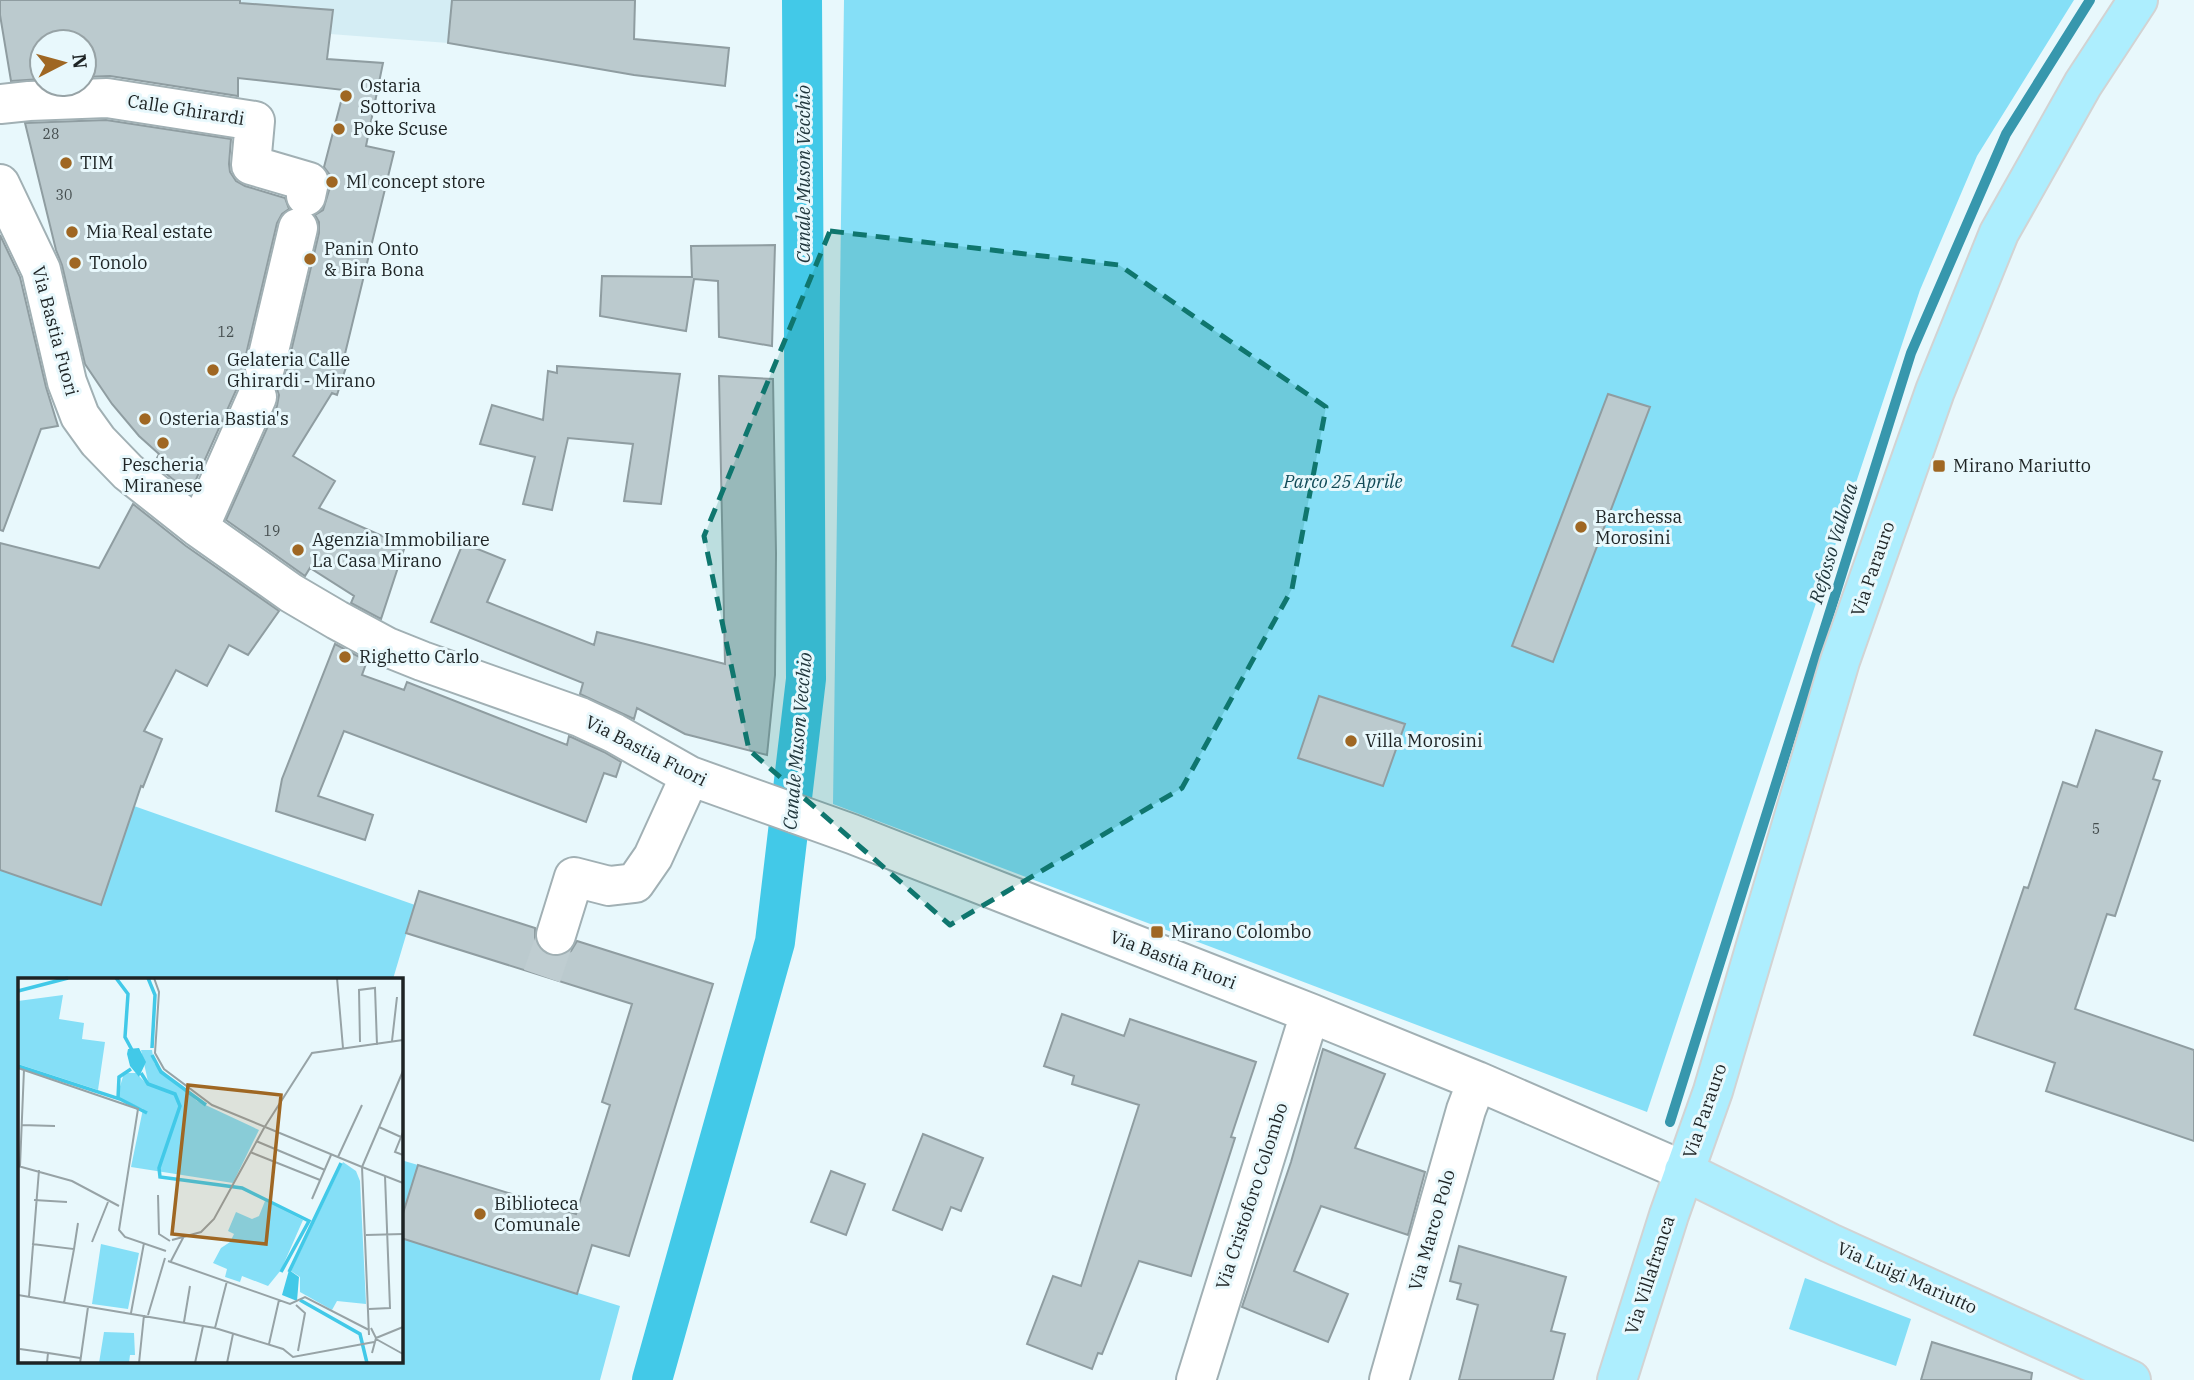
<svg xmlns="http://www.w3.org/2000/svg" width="2194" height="1380" font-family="'IBM Plex Serif',serif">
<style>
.built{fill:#d4edf4}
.green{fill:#85dff7}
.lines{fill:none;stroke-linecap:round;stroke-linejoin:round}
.stream{stroke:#3797ad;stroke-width:10}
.canal{stroke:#42c9e8;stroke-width:40}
.building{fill:#bbcace;stroke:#8f9da1;stroke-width:2}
.minor-tunnel{stroke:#bfcdd1;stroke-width:38;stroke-dasharray:38 19;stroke-linecap:butt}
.minor-casing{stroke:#a1b0b4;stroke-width:42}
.major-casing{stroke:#d2d3d3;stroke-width:42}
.minor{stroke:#fff;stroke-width:38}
.major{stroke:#adeefe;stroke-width:38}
.marked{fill:#0f766e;fill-opacity:0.2;stroke:#0f766e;stroke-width:5;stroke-dasharray:14 9;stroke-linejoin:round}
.poi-dot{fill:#9f6723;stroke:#e8f8fc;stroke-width:2.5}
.labels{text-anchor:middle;stroke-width:6;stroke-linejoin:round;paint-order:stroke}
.number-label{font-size:14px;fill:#444d4e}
.poi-label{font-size:18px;fill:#1d2324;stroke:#e8f8fc;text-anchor:start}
.street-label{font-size:18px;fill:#1d2324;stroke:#e8f8fc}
.park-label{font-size:18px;font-style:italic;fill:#124b58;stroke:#e8f8fc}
.water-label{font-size:19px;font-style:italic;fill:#21373d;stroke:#e8f8fc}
.inset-river{fill:none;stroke:#42c9e8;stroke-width:3.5}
.inset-road{fill:none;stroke:#97a3a6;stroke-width:2}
.view{fill:#9f6723;fill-opacity:0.15;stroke:#9f6723;stroke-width:3.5}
.inset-edge{fill:none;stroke:#1d2324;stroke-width:3.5}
</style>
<rect width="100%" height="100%" fill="#e8f8fc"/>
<!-- built -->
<path class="built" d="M240,0H452L448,43L330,34L332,10L240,3Z"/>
<!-- green -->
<path class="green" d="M844,0H2074L1977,156L1920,290L1647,1112L833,804Z
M134,806L415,905L393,979H19V1361H401V1238L620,1306L600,1380H0V870L101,905Z
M401,1160L418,1165L401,1220Z
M1805,1278L1911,1319L1896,1366L1789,1329Z"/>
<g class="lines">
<!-- stream -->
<path class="stream" d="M1670,1122L1911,353L2006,134L2090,0"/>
<!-- canal -->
<path class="canal" d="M652,1380L775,942L806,679L802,0"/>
</g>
<!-- building -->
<path class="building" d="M0,0H240V3L333,10L327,59L383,63L366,146L394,152L343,362L347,364L337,395L332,393L293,456L335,481L319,508L405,546L381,619L351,603L354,596L310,568L305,576L226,520L277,406L279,395L276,386L281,382L286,373L319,233V222L315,215L323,210L330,187V175L324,167L344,90L238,78V96L110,76L84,77V42H42V79L11,81L0,15Z
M452,0H635L634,39L729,48L725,86L634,75L448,43Z
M106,120L231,139L229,164L230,172L236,181L245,186L285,198L289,209L282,214L277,223L244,363L246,378L237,388L190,493L154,464L159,454L139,436L112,404L85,364L62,265L56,250L25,123Z
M0,235L20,277L46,387L58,426L41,429L3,531L0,530Z
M775,245L772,346L719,337L718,281L694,279L686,331L600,316L602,276L692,277L691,246Z
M557,366L680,374L661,504L624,501L633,444L568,438L552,510L523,504L535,457L480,444L492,405L543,420L548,371L557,373Z
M719,376L773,379L776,553L775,675L767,755L685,734L637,708L634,719L580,694L583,683L431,622L463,543L505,560L487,602L594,645L597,632L725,664Z
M1608,394L1650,407L1553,662L1512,646Z
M133,504L186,546L279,611L248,655L229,645L207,686L176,670L144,731L162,739L143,787L141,786L101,905L0,870V543L99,568Z
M335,644L367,661L362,675L404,690L407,682L567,745L569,736L604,752L621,762L616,777L604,773L586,822L344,731L318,796L373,815L365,840L276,811L282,779Z
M1319,696L1405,724L1383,786L1298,758Z
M2096,730L2162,752L2153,779L2160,781L2115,916L2107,914L2075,1009L2194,1050V1141L2046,1091L2055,1063L1974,1035L2024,887L2028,888L2063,782L2077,787Z
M419,891L535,928V940L540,949L549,956H561L571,951L577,941L713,984L629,1256L592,1245L577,1294L401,1238V1220L418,1165L576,1214L610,1105L602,1102L632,1004L406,933Z
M1062,1014L1124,1036L1130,1019L1256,1062L1231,1137L1235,1138L1191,1276L1139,1261L1102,1354L1098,1353L1092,1369L1027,1344L1053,1276L1081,1286L1139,1105L1072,1084L1074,1076L1044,1066Z
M1323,1049L1385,1074L1355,1148L1425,1172L1408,1235L1321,1206L1294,1271L1348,1294L1328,1342L1242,1307L1291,1162Z
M923,1134L983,1158L961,1211L951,1207L942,1230L893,1210Z
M831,1171L865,1184L846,1235L811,1222Z
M1459,1246L1566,1277L1551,1331L1565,1334L1553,1380H1459L1478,1305L1457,1299L1461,1284L1450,1281Z
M1932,1342L2032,1373L2031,1380H1921Z"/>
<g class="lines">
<!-- minor-tunnel -->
<path class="minor-tunnel" d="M542,976L556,935"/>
<defs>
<path id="minor" d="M0,104L29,101L107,98L255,121L251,165L309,182L306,196
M0,184L41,270L67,382L80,416L98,441L128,472L199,528L291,593L337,620L387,647L422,661L580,717L614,733L690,776L852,834L1310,1013L1477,1081L1684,1171
M265,368L298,228
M199,528L257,397
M556,935L574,877L609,886L635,883L653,857L690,776
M1196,1380L1310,1013
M1389,1380L1466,1110L1477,1081"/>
<path id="major" d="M1684,1171L1830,1243L2131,1380
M1617,1380L1669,1215L1713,1091L1840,661L1935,391L1999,233L2083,84L2138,0"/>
</defs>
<!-- minor casing -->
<use href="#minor" class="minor-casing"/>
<!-- major casing -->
<use href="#major" class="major-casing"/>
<!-- minor -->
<use href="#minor" class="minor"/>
<!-- major -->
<use href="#major" class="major"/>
</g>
<!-- marked area -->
<path class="marked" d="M830,231L1119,265L1326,407L1292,589L1182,788L950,925L749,750L704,536Z"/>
<!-- markers -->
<g class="poi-dot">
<circle cx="346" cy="96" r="7"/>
<circle cx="339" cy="129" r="7"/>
<circle cx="66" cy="163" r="7"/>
<circle cx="332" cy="182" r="7"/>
<circle cx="72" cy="232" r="7"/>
<circle cx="310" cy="259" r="7"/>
<circle cx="75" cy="263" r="7"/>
<circle cx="213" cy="370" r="7"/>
<circle cx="145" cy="419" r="7"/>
<circle cx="163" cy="443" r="7"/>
<rect x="1932" y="459" width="14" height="14" rx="3.5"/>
<circle cx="1581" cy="527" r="7"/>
<circle cx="298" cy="550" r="7"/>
<circle cx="345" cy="657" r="7"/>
<circle cx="1351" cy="741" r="7"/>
<rect x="1150" y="925" width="14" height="14" rx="3.5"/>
<circle cx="480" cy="1214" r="7"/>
</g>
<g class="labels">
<!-- number labels -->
<g class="number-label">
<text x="51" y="139">28</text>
<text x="64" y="200">30</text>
<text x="226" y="337">12</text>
<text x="272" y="536">19</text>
<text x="2096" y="834">5</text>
</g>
<!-- poi labels -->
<g class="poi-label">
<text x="360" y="92">Ostaria<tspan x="360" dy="21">Sottoriva</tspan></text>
<text x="353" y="135">Poke Scuse</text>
<text x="80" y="169">TIM</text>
<text x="346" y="188">Ml concept store</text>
<text x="86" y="238">Mia Real estate</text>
<text x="324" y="255">Panin Onto<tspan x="324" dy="21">&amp; Bira Bona</tspan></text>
<text x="89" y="269">Tonolo</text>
<text x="227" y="366">Gelateria Calle<tspan x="227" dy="21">Ghirardi - Mirano</tspan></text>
<text x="159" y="425">Osteria Bastia's</text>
<text x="163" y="471" text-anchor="middle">Pescheria<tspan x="163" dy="21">Miranese</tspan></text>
<text x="1953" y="472">Mirano Mariutto</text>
<text x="1595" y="523">Barchessa<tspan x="1595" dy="21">Morosini</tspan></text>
<text x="312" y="546">Agenzia Immobiliare<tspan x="312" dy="21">La Casa Mirano</tspan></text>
<text x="359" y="663">Righetto Carlo</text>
<text x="1365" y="747">Villa Morosini</text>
<text x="1171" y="938">Mirano Colombo</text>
<text x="494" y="1210">Biblioteca<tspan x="494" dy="21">Comunale</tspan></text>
</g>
<!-- street labels -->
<g class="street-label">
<text transform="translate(186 110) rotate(9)" y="6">Calle Ghirardi</text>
<text transform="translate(55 331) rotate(75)" y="6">Via Bastia Fuori</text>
<text transform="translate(1873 569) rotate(-71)" y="6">Via Parauro</text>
<text transform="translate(646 751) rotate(27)" y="6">Via Bastia Fuori</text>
<text transform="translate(1173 960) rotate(21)" y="6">Via Bastia Fuori</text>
<text transform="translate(1705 1111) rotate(-71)" y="6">Via Parauro</text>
<text transform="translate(1252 1196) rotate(-72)" y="6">Via Cristoforo Colombo</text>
<text transform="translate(1432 1230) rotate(-74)" y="6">Via Marco Polo</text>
<text transform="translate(1650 1275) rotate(-72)" y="6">Via Villafranca</text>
<text transform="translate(1907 1278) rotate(24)" y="6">Via Luigi Mariutto</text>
</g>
<!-- park labels -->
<g class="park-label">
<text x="1343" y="488">Parco 25 Aprile</text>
</g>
<!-- water labels -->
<g class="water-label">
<text transform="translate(803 174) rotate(-90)" y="7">Canale Muson Vecchio</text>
<text transform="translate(1833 543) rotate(-73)" y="7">Refosso Vallona</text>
<text transform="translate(797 741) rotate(-85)" y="7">Canale Muson Vecchio</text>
</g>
</g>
<!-- overview -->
<g transform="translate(18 978)">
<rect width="385" height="385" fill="#e8f8fc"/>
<path d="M45,17L41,41L66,45L64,61L87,64L80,112L0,86V23ZM123,72H134L136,85L179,123L241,152L215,205L113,189L125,131L101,120V112L106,95H118L131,108ZM325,184L338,193L342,203L348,326L319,323L314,332L282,314V299L273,293ZM247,223L285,242L263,292L250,308L224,298L222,304L207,299L209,291L195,285L203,270L212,264L216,256L210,253L218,234L234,241L241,238ZM83,266L121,275L110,331L74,326ZM86,354L116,355L117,377H112L111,385H81Z" fill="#85dff7"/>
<path d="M121,70L128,84L121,99L112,88L109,76L110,71ZM271,292L281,299L279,323L264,317Z" fill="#42c9e8"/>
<path class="inset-river" d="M98,0L110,16L107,59L114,72M130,0L137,17L134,70M0,13L50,0M134,77L143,94L188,127M0,88L102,121L129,135M123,95L130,106L157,116L162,128L141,190L142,199L224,210L291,243L263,294M100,120L101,99L113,91M271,294L323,185M282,322L342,356L349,385"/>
<path class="inset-road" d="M136,0L141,14L137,75L146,91L194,127L344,189M319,0L325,70M374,63L379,19M342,64L341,12L357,10L359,67M0,90L120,131L101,252L107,259L148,273M385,93L344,189L385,205M3,147L37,148M361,149L383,159M246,150L294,75L385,62M385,154L377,174L385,177M238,163L307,192M232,174L302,202M320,179L344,127M0,188L54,203L101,228M2,188L6,91M344,189L351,357M140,217L141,256L152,263M294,221L313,177M16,222L49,224M348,257L385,256M154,262L183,254L196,241L246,150M74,264L90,224M14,266L56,271L46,325M56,271L60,245M150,283L272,326L287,319L351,352M153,283L166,258M0,317L197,350L265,371L275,379L356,364M11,318L21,192M278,327L287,335L280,373M351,331L372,330L367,198M113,335L126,265M130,337L147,280M166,344L172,308M197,350L209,303M353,350L358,360L354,375M358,360L385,349M358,361L385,376M251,366L261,322M2,371L30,375M29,385L30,375L62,380M62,385L70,329M121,385L126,337M177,385L185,348M209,385L215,356"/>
<path class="view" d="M170,107L263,117L248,266L154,256Z"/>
<rect width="385" height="385" class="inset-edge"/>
</g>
<!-- north arrow -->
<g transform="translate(63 63) rotate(84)"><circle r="33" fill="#e8f8fc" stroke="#97a3a6" stroke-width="2"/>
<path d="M0-5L12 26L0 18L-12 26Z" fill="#9f6723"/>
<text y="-10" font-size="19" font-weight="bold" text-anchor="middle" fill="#1d2324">N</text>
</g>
</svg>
